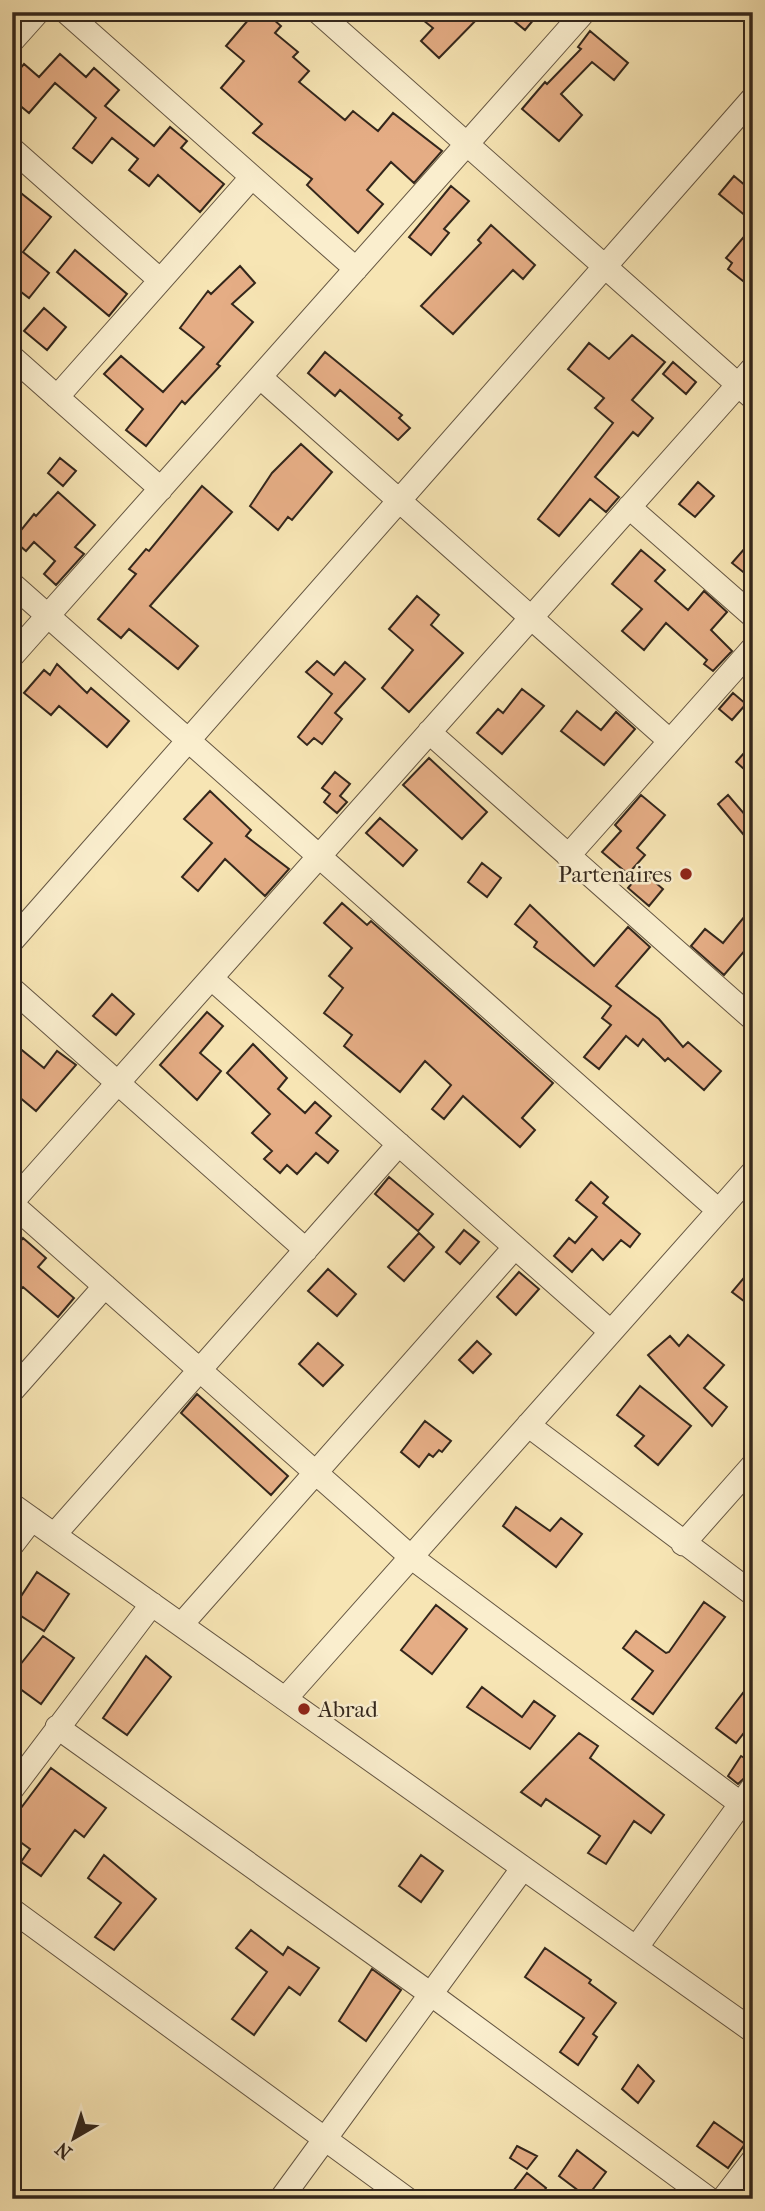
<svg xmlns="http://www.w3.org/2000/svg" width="765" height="2211" font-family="'IM FELL French Canon',serif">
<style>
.building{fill:#e5ad85;stroke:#34271c;stroke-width:2}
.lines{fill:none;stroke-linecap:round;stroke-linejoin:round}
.minor-casing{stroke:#655642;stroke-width:25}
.minor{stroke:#faeece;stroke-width:23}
.poi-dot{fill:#8f2418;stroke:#faeece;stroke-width:2.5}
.labels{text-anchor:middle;stroke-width:5;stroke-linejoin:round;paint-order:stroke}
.poi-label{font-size:23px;fill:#34271c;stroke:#faeece;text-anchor:end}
</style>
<rect width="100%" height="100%" fill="#f7e5b4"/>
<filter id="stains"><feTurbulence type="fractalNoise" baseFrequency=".00286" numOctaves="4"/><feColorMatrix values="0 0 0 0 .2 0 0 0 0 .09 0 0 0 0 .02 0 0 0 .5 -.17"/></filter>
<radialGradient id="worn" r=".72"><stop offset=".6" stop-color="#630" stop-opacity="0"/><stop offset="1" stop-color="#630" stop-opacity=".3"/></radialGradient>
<!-- building -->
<path class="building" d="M255,12H265L281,26L275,33L298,52L293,57L309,71L299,82L345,120L353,111L378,131L393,113L442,151L414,183L391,162L367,190L383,204L358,233L307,185L312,179L253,133L262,124L221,88L244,61L226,46Z
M413,12H484L439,58L421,41L433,28Z
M503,12H540L525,30Z
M590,31L628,63L614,80L592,62L561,94L582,115L559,141L522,109L545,82L547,84L581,49L578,47Z
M60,54L86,77L94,68L119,90L105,106L154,146L170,127L187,141L181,148L224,184L200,212L158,175L149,186L129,170L138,159L112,138L92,163L73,148L96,118L55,83L29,113L12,99V79L24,64L39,77Z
M734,176L753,192V222L719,194Z
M12,186L51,217L23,252L49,273L29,298L12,285Z
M451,186L469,201L444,229L449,233L431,255L409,237Z
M491,225L535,265L523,279L513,270L453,334L421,306L481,243L478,240Z
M753,226V289L728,269L732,263L726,258Z
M75,250L127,294L109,316L57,272Z
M240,266L255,283L232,304L253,322L217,364L220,366L185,404L182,401L146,446L126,430L143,409L104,374L121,356L163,392L204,347L180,328L208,291L211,294Z
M44,308L66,327L47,350L24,331Z
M632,335L665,362L632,400L653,418L638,436L633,432L595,477L619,497L606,512L590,499L559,536L538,519L613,423L595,408L604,398L568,369L589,343L609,359Z
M325,352L402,415L399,418L410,428L398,440L340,390L335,396L308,373Z
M673,362L696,382L686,394L663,374Z
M301,444L332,472L292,520L288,517L278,530L250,506L272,473Z
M60,458L76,471L63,486L48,473Z
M698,482L714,496L695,517L679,504Z
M202,486L232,512L150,606L198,646L178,669L129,629L121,638L98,619L136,574L129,569L146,549L149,551Z
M58,492L95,525L75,547L84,554L56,585L44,574L55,561L34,542L26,551L13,540L34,514L36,516Z
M753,539V580L732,563Z
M641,550L665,570L655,581L688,610L704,591L727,612L711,630L732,651L713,671L704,664L707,660L666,623L644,650L622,631L642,609L612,584Z
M417,596L439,615L431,625L463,653L409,712L382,688L413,650L389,629Z
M317,661L334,675L345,662L365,679L335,713L342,719L322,744L314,738L307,745L298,737L332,694L306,672Z
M57,664L87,693L91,688L129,721L107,747L59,706L51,715L24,693L44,670L50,675Z
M522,689L544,706L502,754L477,733L498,709L503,713Z
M733,693L746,704L732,720L719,709Z
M577,711L601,730L616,712L635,729L604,765L561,731Z
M753,743V777L736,762Z
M429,758L487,812L462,839L403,785Z
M335,772L350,784L340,796L347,802L337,813L324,802L330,794L322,788Z
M210,791L251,830L246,836L289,869L265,896L225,859L198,891L182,877L212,843L184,819Z
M641,795L665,815L637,848L645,855L628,874L602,852L621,831L615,825Z
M728,795L753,824V846L718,804Z
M380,818L417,850L403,866L366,833Z
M482,863L501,878L487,897L468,882Z
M642,871L663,889L649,906L628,888Z
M342,903L367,925L371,921L553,1083L522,1118L535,1130L520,1147L463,1096L444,1119L432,1109L451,1085L425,1061L400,1092L344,1046L352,1035L324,1013L343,988L329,976L352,948L324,923Z
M530,905L594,966L628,927L650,947L616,986L659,1019L683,1047L688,1042L721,1071L704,1090L668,1058L665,1061L643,1039L638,1046L626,1036L599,1069L584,1057L611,1025L602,1018L611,1006L534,947L537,942L515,924Z
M753,906V941L724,975L691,946L705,929L723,943Z
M112,994L134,1014L116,1035L93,1016Z
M207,1012L223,1026L200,1053L221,1071L197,1100L160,1065Z
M12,1042L44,1068L57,1051L76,1065L36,1111L12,1091Z
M253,1044L287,1078L278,1089L305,1113L315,1102L331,1116L316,1133L338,1151L328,1163L316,1153L297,1174L287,1165L280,1173L264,1159L272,1151L252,1133L270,1114L227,1073Z
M389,1177L433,1214L418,1231L375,1194Z
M591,1182L608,1197L603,1203L640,1234L630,1247L621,1240L603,1260L592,1249L572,1272L554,1256L569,1238L575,1243L597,1217L576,1200Z
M464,1230L479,1242L460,1264L446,1252Z
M419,1233L434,1247L404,1281L388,1267Z
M23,1238L46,1258L38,1267L74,1298L58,1317L23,1287L12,1298V1268L20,1259L12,1251Z
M753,1267V1308L732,1292Z
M328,1269L356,1294L337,1316L308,1291Z
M519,1272L539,1289L516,1315L497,1297Z
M688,1335L724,1365L704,1388L727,1407L712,1426L648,1355L670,1336L679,1346Z
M477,1341L491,1354L473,1373L459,1360Z
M318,1343L343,1365L323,1386L299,1364Z
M640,1386L691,1426L658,1465L635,1446L644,1436L617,1415Z
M197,1394L288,1476L271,1495L181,1413Z
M425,1421L451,1441L442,1452L439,1450L433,1457L429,1454L419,1467L401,1452Z
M516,1507L550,1531L561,1518L582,1534L556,1567L503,1526Z
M37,1572L69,1594L44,1631L12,1610Z
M704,1602L725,1617L653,1714L632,1699L653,1671L623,1648L636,1631L666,1653L669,1652Z
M436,1605L467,1629L432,1674L401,1650Z
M43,1636L74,1658L41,1704L12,1683V1675Z
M146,1656L171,1677L127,1735L103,1718Z
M753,1680V1721L736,1743L716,1728Z
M482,1687L522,1717L534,1701L555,1716L530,1749L467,1707Z
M579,1733L598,1746L590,1758L664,1815L651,1833L634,1821L606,1864L588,1853L600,1836L546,1799L541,1806L521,1792Z
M741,1756L753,1763V1770L738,1784L728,1776Z
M51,1768L106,1808L84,1837L75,1830L41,1876L21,1862L30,1849L12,1836V1820Z
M104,1855L156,1899L114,1950L95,1937L121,1903L88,1878Z
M421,1855L443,1871L421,1902L399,1886Z
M251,1930L283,1955L288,1947L319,1968L300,1995L289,1987L254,2035L232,2019L267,1972L236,1948Z
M545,1948L591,1980L589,1983L616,2003L593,2034L597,2037L578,2065L560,2052L584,2018L525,1977Z
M372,1969L401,1990L366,2041L339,2021Z
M638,2065L654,2081L638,2103L622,2089Z
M714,2122L745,2144L728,2168L697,2146Z
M517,2146L537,2156L527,2169L510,2158Z
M577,2150L606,2172L587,2197L559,2176Z
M527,2173L546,2188L538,2199H507Z"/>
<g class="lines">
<defs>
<path id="minor" d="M66,12L356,269
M318,12L753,398
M12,41L38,12
M12,149L160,280
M12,357L161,489
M260,377L670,741
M57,397L252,177
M629,507L753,616
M12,584L718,1210
M12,656L584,12
M429,732L753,1019
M568,856L753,648
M12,941L753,98
M211,978L611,1332
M12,989L306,1250
M12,1202L753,368
M12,1204L411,1557L753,1813
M12,1391L105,1286
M528,1425L753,1594
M12,1505L753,2031
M54,1535L399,1144
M683,1544L753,1465
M12,1545L32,1519
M181,1625L515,1247
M285,1699L753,1172
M57,1727L432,1995L709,2199
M12,1789L152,1604
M12,1910L407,2199
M636,1948L753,1787
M281,2199L523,1868
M723,2199L753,2160"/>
</defs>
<!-- minor casing -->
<use href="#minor" class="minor-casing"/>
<!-- minor -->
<use href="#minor" class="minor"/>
</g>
<!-- markers -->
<g class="poi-dot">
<circle cx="686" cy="874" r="7"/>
<circle cx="304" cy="1709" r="7"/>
</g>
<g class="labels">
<!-- poi labels -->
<g class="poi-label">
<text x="672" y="882">Partenaires</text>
<text x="318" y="1717" text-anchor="start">Abrad</text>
</g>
</g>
<!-- margin -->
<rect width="765" height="2211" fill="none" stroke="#f7e5b4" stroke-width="42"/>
<rect x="14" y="14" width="737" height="2183" fill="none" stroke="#34271c" stroke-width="3.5"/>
<rect x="21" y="21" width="723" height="2169" fill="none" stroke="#34271c" stroke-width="2"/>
<!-- north arrow -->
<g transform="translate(74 2138) rotate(219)" stroke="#faeece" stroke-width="5" paint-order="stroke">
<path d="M0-5L12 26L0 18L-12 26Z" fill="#34271c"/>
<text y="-10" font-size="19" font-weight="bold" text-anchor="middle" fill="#34271c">N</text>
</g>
<rect width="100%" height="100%" filter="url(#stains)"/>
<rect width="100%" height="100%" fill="url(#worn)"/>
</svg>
